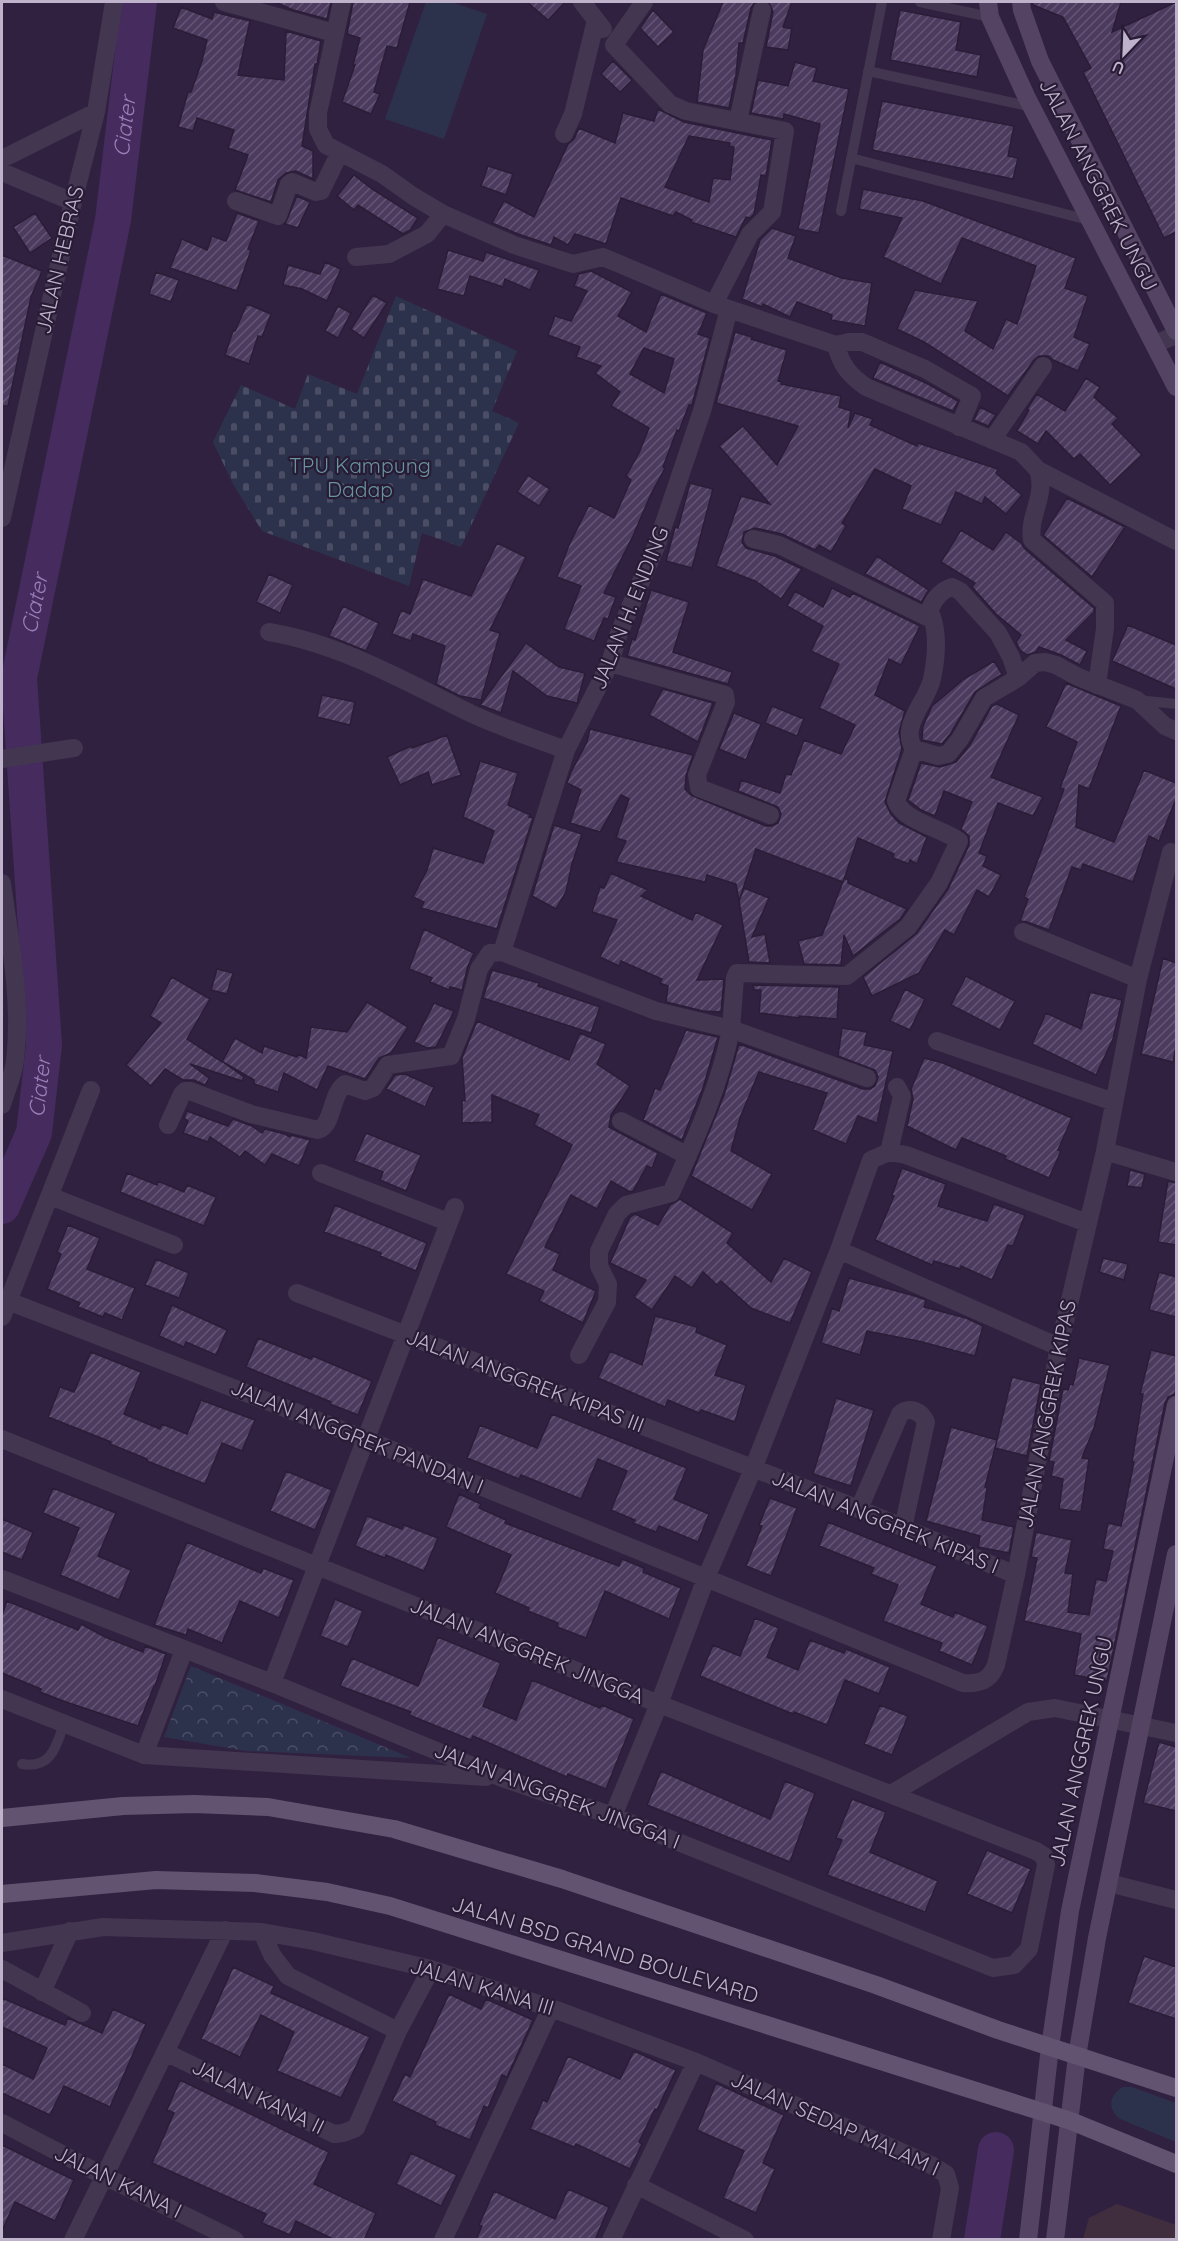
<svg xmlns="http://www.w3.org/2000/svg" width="1178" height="2241" font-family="Quicksand,sans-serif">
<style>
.medical{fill:#402e3f}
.grass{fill:#2d324c}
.forest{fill:url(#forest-crowns)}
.cemetery{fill:url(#cemetery-stones)}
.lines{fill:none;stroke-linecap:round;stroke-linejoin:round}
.river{stroke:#452b5e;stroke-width:36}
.building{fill:url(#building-hatch);stroke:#2a1d37;stroke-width:1.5;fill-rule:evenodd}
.lane{stroke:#433650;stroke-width:10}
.street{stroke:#433650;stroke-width:18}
.secondary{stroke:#554363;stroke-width:18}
.primary{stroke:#625470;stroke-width:18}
.labels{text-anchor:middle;stroke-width:4.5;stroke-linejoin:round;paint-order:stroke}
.street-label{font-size:21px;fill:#bfb2cb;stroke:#281b35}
.park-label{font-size:21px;fill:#66959e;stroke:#281b35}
.water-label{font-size:22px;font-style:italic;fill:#9c7eb9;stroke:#281b35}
</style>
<defs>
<pattern id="forest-crowns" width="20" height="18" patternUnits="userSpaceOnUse" patternTransform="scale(1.5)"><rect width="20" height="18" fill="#2d324c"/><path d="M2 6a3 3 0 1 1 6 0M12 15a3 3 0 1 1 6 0" fill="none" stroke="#4a4d64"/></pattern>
<pattern id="cemetery-stones" width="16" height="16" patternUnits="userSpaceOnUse" patternTransform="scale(1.5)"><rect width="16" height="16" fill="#2d324c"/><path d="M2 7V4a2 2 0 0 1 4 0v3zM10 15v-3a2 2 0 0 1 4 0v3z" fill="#4a4d64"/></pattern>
<pattern id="building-hatch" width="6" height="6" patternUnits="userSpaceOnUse" patternTransform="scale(1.5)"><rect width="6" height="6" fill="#4c3b5e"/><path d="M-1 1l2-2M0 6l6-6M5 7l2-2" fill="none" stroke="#645574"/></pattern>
</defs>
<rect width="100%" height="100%" fill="#312140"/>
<!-- medical -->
<path class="medical" d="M1117,2204L1176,2225V2239H1083L1089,2218Z"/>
<!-- grass -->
<path class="grass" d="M426,2H451L487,14L444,139L385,119Z
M1123,2087H1132L1176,2103V2142L1120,2119C1107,2109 1109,2095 1123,2087Z"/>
<!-- forest -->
<path class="forest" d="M191,1666L411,1758L246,1751L164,1737Z"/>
<!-- cemetery -->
<path class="cemetery" d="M396,296L517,351L492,411L519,423L461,547L422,533L409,586L262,531L233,484L213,442L241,385L295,409L308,374L357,394Z"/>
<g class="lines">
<!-- river -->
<g class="river">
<path id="s1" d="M2,1206L34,1133L44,1045L19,678L113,220L139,2"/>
<path d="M982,2240L996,2150"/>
</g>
</g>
<!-- building -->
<path class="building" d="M275,2H331L327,19L293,10Z
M353,2H410L397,48L387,46L374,92L380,94L371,114L342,102L355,65H353L360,38L347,34Z
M527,2H565L548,20Z
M723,2H755L751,8L743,43H739L736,75L729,108L697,102L703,50Z
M769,2H792L783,27L792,29L788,50L766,47L773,12Z
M1032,2H1121L1112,32L1176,2V232L1164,238L1083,72L1091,68L1063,17L1033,5Z
M181,7L212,19L214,12L250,21L238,75L284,80L286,31L321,41L317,64H315L302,146L313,151V179L296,171L286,173L278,180L271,202L235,190L248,155L228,148L234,130L197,118L193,131L178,127L188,92H191L202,61L207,40L173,28Z
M653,10L674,32L658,47L640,28Z
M900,10L961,22L956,50L981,55L977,77L890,60Z
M613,61L632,80L620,92L601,74Z
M795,62L817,68L813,81L849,89L819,233L798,229L820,124L784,114L783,119L751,113L758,80L788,86Z
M882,101L1014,126L1008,156L1018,158L1013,179L872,150Z
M658,109L684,122L772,140L766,176L761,175L754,214L750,218L746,217L736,237L691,222L692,220L676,212L673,216L621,198L606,244L575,234L568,245L554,237L551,245L518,234L492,223L504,201L534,217L568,144L574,139L579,128L615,143L623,113L654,121ZM689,136L730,143L729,146L734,147L730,180L713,178L709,202L665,187Z
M488,166L513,174L506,195L481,186Z
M354,175L372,189L418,218L410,230L403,234L358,205L354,210L337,196Z
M863,189L923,201L1076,258L1065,288L1088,296L1074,337L1090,344L1078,371L1053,360L1049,356H1039L1034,360L1008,396L924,342L897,329L915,290L978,301L965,331L993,349L1006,319L1017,324L1036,266L962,238L941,284L883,257L902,218L859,209Z
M297,196L310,202L298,228L285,224Z
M35,213L52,238L30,253L13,227Z
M237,213L259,221L248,249L251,250L237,291L170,268L182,239L207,250L212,236L226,241Z
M772,228L796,236L788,258L842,278L872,283L865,326L831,320L832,315L797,302L790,317L763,304L762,307L742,299L760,240Z
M448,250L483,261L486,252L539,270L530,290L505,279L503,287L470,276L464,296L437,289Z
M2,255L42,271L31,297L8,406H2Z
M325,262L341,269L327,301L302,289L283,285L288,265L320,274Z
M591,271L632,292L618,316L646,332L661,294L707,313L698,334L710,338L692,405H689L679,431L677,430L663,467L665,468L651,494L633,536L604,593L616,597L608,619L604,618L594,641L564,629L581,586L557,577L569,545L589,505L614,518L631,480L626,476L639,453L649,428L611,406L620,392L595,373L601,366L576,357L580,347L548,335L555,316L571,321L587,291L574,286L579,274ZM644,348L674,359L664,393L630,374Z
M156,272L179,280L171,302L149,294Z
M373,295L387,303L364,338L351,329Z
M247,304L271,314L262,337L258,336L249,364L225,355L233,331H235Z
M338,306L351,313L338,338L325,331Z
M735,332L752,337L751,339L787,350L778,381L782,382L781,384L841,396L839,407L851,411L848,428L855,413L873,419L870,425L917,446L918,443L998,469L996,473L1022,495L1006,514L985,497L982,504L956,492L941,525L902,509L911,486L875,469L842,523L846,526L831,552L819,545L815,550L782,534L755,528L744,532L742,542L746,548L775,556L802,569L781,599L755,581L716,566L741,496L770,504L719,446L743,426L777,465L798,426L716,403Z
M880,362L928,384L958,401L953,411L873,378Z
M1086,378L1100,387L1094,397L1118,418L1112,424L1142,455L1110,485L1080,454L1074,459L1046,431L1038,444L1017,431L1029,410L1027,409L1037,394L1065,411Z
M980,407L996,415L988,426L974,420Z
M528,475L550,489L539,506L517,492Z
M690,483L713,489L692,568L666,561L675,527L678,528Z
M1067,498L1125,527L1092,577L1043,535Z
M961,530L993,550L1006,532L1021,543L1025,549L1094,608V612L1066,640L1087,651L1080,665L1061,655L1039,647L1036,652L1027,655L1020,650L1016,642L1021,635L996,614L972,587L975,583L941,562Z
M497,543L526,557L490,630L500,633L481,700L460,696L436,684L445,646L413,634L411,641L392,634L401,610L410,614L423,579L471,596Z
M877,556L929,590L921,602L865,574Z
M269,574L293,585L280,613L256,602Z
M832,588L850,597L853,593L920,626L901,665L889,659L875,695L905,711L899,732L902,749L885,802L891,814L899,823L927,837L917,864L910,860L909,864L893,858L894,854L858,838L843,882L756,849L739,901L736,884L707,875L705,882L616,862L626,841L616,838L629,799L621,795L600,832L570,823L581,790L567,783L571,772L587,742L590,729L693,755L686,776L685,789L691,795L766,826H772L778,823L781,814L778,807L738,791L741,780L780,793L786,774L791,775L804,740L841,754L855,725L819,708L839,664L811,651L823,626L787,606L795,591L823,607Z
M651,590L689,602L673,652L732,672L728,684L627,656L632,639L635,640Z
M343,606L379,623L366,651L329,636Z
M1128,625L1176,645V689L1112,661Z
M526,643L559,667L585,673L577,703L547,696L513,671L501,713L480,705Z
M994,661L1002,674L975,692L951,733L942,744L922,740L923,726L932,706L964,679Z
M1066,683L1121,706L1089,789L1079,785L1076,827L1114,842L1144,770L1176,783V799L1159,841L1149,836L1133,882L1083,864L1081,870L1072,867L1049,930L1027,922L1020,921L1028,899L1024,897L1064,789L1060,788L1077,742L1046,727Z
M663,689L713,703L698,742L649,715Z
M322,695L355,702L350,725L317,717Z
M997,704L1019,715L991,777L1043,797L1033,816L998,803L979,853L987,856L983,866L1001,875L989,897L977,890L954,935L945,930L919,973L872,996L863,977L917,933L948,889L969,845V836L961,829L972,802L944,791L935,816L921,810L908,800L921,763L940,767L956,762L970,745L992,706Z
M772,706L804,719L797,736L765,723Z
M734,713L761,724L746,760L719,749Z
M447,735L461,775L432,785L428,772L400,785L387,757L411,746L412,748Z
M480,761L518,773L508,805L530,815L529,817L533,818L497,929L421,908L424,902L413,897L427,870L433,848L483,863L494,831L463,817Z
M554,825L582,834L572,864L566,892L556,909L532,896Z
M611,873L648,890L641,896L692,920L696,912L723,925L697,980L724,979L721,1012L703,1011L666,1002L668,986L660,983L662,979L621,961L619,966L600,957L617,920L592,912L600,887L604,888Z
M844,879H848V883L907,909L900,919L853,956L844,935L841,965L804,964L798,941L822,935Z
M744,888L769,898L752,937L765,934L770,963L749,962L739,901Z
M424,929L474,953L468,966L462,990L450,987L449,990L430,982L432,978L409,969Z
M1163,958L1176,963V1046L1173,1062L1141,1054Z
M217,969L233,973L227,994L211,990Z
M492,970L539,983L538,986L600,1007L591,1033L483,998Z
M966,976L1015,1001L1000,1030L951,1005Z
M172,977L210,999L187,1039L222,1062L235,1038L262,1053L264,1046L297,1057L298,1054L306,1058L311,1027L347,1032L367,1002L408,1027L391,1053L379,1058L365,1079L328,1066L317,1090L284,1073L278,1092L254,1084V1080L223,1062L244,1077L242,1081L190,1064L209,1078L205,1085L194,1080H183L165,1069L151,1086L126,1065L161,1023L150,1016Z
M753,985L839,987L837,1019L799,1016V1018L759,1013L761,990H754Z
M905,989L925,999L910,1030L890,1021Z
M1090,992L1122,1000L1113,1039L1096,1075L1032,1044L1046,1013L1081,1029Z
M434,1003L454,1011L436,1047L427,1048L414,1042Z
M477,1021L569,1060L580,1033L606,1044L597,1064L630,1086L611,1115L609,1127L658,1153L652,1168L647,1166L633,1191L630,1192L611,1181L597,1209L571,1195L545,1247L560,1254L553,1270L596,1291L583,1323L539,1301L544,1291L506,1274L572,1145L534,1125L539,1115L492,1095V1122L462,1123V1100L465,1101L462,1058Z
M842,1028L867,1032L864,1045L893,1051L877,1123L858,1116L846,1144L813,1130L827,1093L759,1072L740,1118L731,1151L772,1174L752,1210L691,1176L724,1095L739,1044L863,1089H870L875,1086L878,1077L875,1070L838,1056Z
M686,1030L718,1037L703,1088L682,1140L643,1120L655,1088L660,1090Z
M924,1058L943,1063L1072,1118L1058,1150L1061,1151L1049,1178L1005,1159L1006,1156L962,1138L956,1150L907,1126L913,1099L911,1089Z
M405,1074L434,1087L425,1107L386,1089L395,1075Z
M187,1111L228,1126L233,1119L252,1126L262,1133L265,1129L285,1134L290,1137L291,1135L310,1140L299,1166L272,1154L265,1165L245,1151L240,1157L210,1137L208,1142L183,1133L188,1121L184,1118Z
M366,1133L421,1155L406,1191L380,1180L383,1172L354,1161Z
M902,1168L946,1184L938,1206L987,1221L994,1204L1025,1215L1013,1246L1008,1245L992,1280L961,1266L960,1269L934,1261L932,1265L875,1240L894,1196L892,1195Z
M1130,1170L1145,1174L1142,1188L1127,1186Z
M127,1173L157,1185L158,1181L184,1192L187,1185L216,1197L204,1226L120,1192Z
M1168,1181L1176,1183V1245L1158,1242Z
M680,1199L733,1233L727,1243L771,1282L784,1258L812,1272L790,1323L751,1308L721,1281L717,1285L703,1272L692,1288L675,1276L652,1310L634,1297L646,1280L610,1263L630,1217L635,1214L658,1225L670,1205Z
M335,1205L427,1243L416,1271L380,1256L381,1253L324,1232Z
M68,1225L100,1238L87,1269L135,1288L122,1320L105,1313L103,1317L78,1307L80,1303L47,1289L61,1254L57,1252Z
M1103,1258L1128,1264L1124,1280L1099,1272Z
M156,1259L189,1273L179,1298L145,1285Z
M1159,1272L1176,1277V1317L1149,1310Z
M849,1278L915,1296L926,1300L924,1307L966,1318L983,1326L975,1356L918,1341L867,1331L860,1355L821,1343L832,1308L839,1311Z
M172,1305L227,1330L216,1355L186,1342L184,1347L159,1336Z
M655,1316L697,1327L696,1332L727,1345L715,1375L746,1385L735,1422L701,1410L699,1413L668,1400L665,1407L598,1378L610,1351L642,1365Z
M258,1338L311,1359L313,1356L372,1381L358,1415L330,1404L331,1402L246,1367Z
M1151,1350L1176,1356V1386L1175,1394L1168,1397L1165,1403L1107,1681L1074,1675L1081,1634L1024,1621L1037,1558L1031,1557L1036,1532L1072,1540L1065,1573L1073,1574L1068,1612L1089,1615L1096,1579L1106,1581L1113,1551L1103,1549L1108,1523L1121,1526L1134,1462H1132L1143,1394H1140Z
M91,1352L141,1372L124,1414L160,1429L162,1424L187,1434L201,1400L255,1420L242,1451L222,1443L205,1484L147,1461V1459L110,1444L111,1442L48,1417L60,1387L74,1392Z
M1079,1358L1110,1365L1094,1428L1082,1458L1089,1459L1081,1512L1059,1509L1063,1479L1051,1476L1054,1462L1049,1461L1063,1389L1068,1390L1070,1384L1073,1385Z
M1012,1377L1041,1384L1027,1456L995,1448Z
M836,1398L874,1410L851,1486L813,1474Z
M552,1414L687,1468L674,1499L709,1514L698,1542L659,1526L656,1532L633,1523L635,1520L611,1510L627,1471L598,1459L581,1499L521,1475L519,1479L467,1458L480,1425L537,1448Z
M951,1427L997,1440L985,1487L987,1488L982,1520L1014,1527L1009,1553L978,1547L980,1536L926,1521Z
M286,1471L332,1490L315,1530L270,1511Z
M53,1488L116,1513L98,1556L131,1570L119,1600L60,1575L79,1528L43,1513Z
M459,1494L481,1504L479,1508L506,1520L505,1523L619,1566L622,1559L644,1568L643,1572L681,1588L669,1619L605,1591L586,1638L557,1627L558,1623L528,1611L529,1608L495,1593L511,1555L446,1527Z
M770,1498L797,1508L771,1576L746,1566L762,1526L759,1525Z
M367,1516L402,1529L404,1525L438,1538L424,1571L386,1555L385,1558L355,1546Z
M2,1519L33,1532L22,1560L2,1552Z
M828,1522L937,1566L921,1604L953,1617L955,1612L988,1626L972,1665L939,1651L942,1643L883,1621L898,1585L871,1574L874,1568L819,1546Z
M187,1542L261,1573L263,1568L294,1580L279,1618L240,1601L222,1643L188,1629L186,1635L154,1625Z
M335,1599L363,1611L348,1647L320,1636Z
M7,1601L78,1630L81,1624L105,1637L143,1652L145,1646L166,1654L155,1686H154L138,1726L66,1702L40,1692L41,1689L2,1673V1615Z
M755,1618L779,1628L767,1657L798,1670L810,1640L844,1653L846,1649L890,1667L879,1694L845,1680L827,1725L794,1712L793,1714L700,1676L713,1645L740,1656Z
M438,1637L501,1663L483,1706L516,1720L532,1680L600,1708L602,1705L634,1719L606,1789L568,1774L567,1777L473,1736L471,1740L409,1715L411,1712L340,1686L352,1658L418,1686Z
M880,1705L908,1716L892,1755L864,1744Z
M1159,1742L1176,1747V1811L1143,1803Z
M661,1771L770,1819L785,1781L815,1793L790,1862L647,1805Z
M852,1799L886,1812L870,1852L938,1881L925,1912L827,1875L842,1840L836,1838Z
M987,1850L1031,1869L1012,1913L967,1894Z
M1144,1956L1176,1967V2019L1128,2003Z
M233,1967L274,1986L271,1993L370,2037L341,2098L277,2071L294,2032L261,2015L240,2057L201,2039Z
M449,1994L481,2009L486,1999L533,2020L507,2077L502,2075L488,2108L484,2106L470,2140L435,2125L436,2122L392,2101L405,2074L410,2077Z
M2,1998L65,2025L68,2018L102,2033L113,2009L146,2024L110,2107L64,2086L50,2115L2,2093V2064L33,2079L47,2048L2,2027Z
M634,2051L676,2070L657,2110L655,2109L639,2142L642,2144L630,2169L576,2144L574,2147L530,2129L543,2100L547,2102L568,2056L620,2079Z
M180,2080L329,2152L314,2184L376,2213L364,2240H335L296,2221L290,2235L262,2223L266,2214L152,2163L174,2113L167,2110Z
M716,2083L784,2115L763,2163L775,2169L756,2213L723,2198L744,2151L697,2130Z
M2,2145L74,2180L55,2221L15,2202L2,2231Z
M411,2153L457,2175L441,2206L396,2184Z
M568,2189L609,2207L595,2240H476L482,2226L479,2225L494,2191L555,2219Z"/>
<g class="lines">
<!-- lane -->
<path class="lane" d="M920,2L990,17
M868,71L1032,107
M851,158L1092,221
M841,211L882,2
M1138,700L1176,704
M22,1764C51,1769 56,1747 64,1724"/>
<!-- street -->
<path class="street" d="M224,2L334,33
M342,2L318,113V129L326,145L382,174L413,196L443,214L514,245L573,264L603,257L714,304L836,345C841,365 849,375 866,387L1021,452L1038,470L1176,541
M582,2L603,29
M644,2L614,45L670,104L686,111L785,131L772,212L750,234L714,304
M738,121L762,10
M564,134L573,114L596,20
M2,159L96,112
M2,172L73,202
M236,201L278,216L289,184L292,182L316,192L321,191L340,152
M356,257L389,254L427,234L443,214
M1155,344L1176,335
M836,345L849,342H862L925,369L972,396L959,427
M992,440L1043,366
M1038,470C1047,497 1028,514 1032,540L1105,603V628L1097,685
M2,518L73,202L96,112L114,2
M753,539L779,545L927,617C932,603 937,592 952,587L960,591L998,633L1011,657L1018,678L1035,663L1045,662L1056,665L1078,677L1137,700L1165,726L1176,731
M927,617H932C938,635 936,660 932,679C927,702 899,726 914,749L938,756L948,754L960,739L984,698L1018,678
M269,632C341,644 406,682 472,714C502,728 534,738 566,750
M610,663L725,695L726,702L697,775L699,788L770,815
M2,759L74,748
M2,883C10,941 22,1002 15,1061C13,1076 6,1091 2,1105
M1023,932L1138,979
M502,952L566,750L610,663L619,633L657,544L702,411L729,309
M937,1041L1114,1102
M621,1121L688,1156
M168,1125L182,1094L185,1091H190L251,1114L318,1130C334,1125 330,1095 345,1084L365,1091L373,1088L388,1065L451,1056L466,1019L479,969L490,953L502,952L656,1011L731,1029L735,978L737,973L847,976L908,927L939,883L959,841C942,828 904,822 896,801L914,749
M1105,1151L1176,1172
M889,1152L902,1096L897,1087
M321,1173L448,1222
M50,1196L174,1245
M839,1250L1059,1347
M297,1293L859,1509L1016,1575
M8,1301L365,1439L963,1683C979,1684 990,1681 996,1665L1016,1575L1059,1347L1105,1151L1138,979L1171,852
M2,1317L91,1090
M579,1355L607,1302L608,1284L599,1266V1251L617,1214L626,1205L671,1193C695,1140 720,1086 731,1029L867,1078
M2,1439L659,1704L1036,1851L1044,1856L1046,1865L1029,1949L1014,1965L993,1968L613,1816L502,1778L272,1683L2,1579
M859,1509L900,1414C909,1406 921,1411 926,1422L903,1528
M272,1683L455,1207
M2,1699L144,1755L486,1777
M144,1755L184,1650
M891,1794L1028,1712L1055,1708L1176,1733
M613,1816L659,1704L706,1578L753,1469L839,1250L871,1160L889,1152L906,1155L1087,1223
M1109,1883L1176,1900
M262,1932L272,1955L288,1976L398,2031
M2,1943L103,1927L262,1932L313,1941L431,1969L551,2008L696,2062L931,2165L946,2174L950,2188L941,2240
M2,1969L82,2013
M42,1992L70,1931
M165,2052L334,2134L343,2133L356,2128L398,2031L431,1969
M2,2123L104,2176L235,2240
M636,2185L745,2240
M73,2240L225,1930
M443,2240L551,2008
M611,2240L696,2062"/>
<!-- secondary -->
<path class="secondary" d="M988,2L990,17L1026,96L1176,387
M1021,2L1022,10L1040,61L1176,331
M1028,2240L1050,2047L1070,1911L1176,1405
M1055,2240L1077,2056L1097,1938L1176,1554"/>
<!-- primary -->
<path class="primary" d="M2,1818L123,1806L194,1804L268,1807L394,1829L562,1879L876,1985L998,2030L1176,2088
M2,1894L156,1880L255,1883L327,1892L390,1906L1071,2121L1176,2164"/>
</g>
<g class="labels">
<!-- street labels -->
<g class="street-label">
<text transform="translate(1098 185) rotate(63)" y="7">JALAN ANGGREK UNGU</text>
<text transform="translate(60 260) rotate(-77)" y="7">JALAN HEBRAS</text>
<text transform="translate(630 608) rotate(-68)" y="7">JALAN H. ENDING</text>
<text transform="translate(525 1381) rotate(21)" y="7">JALAN ANGGREK KIPAS III</text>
<text transform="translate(1047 1414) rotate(-79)" y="7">JALAN ANGGREK KIPAS</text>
<text transform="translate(357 1437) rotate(22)" y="7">JALAN ANGGREK PANDAN I</text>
<text transform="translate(885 1522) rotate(22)" y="7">JALAN ANGGREK KIPAS I</text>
<text transform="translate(527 1651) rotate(22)" y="7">JALAN ANGGREK JINGGA</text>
<text transform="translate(1081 1752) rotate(-78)" y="7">JALAN ANGGREK UNGU</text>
<text transform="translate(557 1796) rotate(21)" y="7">JALAN ANGGREK JINGGA I</text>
<text transform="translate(605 1950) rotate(17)" y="7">JALAN BSD GRAND BOULEVARD</text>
<text transform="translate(482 1987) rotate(17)" y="7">JALAN KANA III</text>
<text transform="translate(258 2097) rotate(26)" y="7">JALAN KANA II</text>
<text transform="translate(835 2124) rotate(24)" y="7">JALAN SEDAP MALAM I</text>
<text transform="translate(118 2182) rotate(26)" y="7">JALAN KANA I</text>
</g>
<!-- park labels -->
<g class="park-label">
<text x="360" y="473">TPU Kampung<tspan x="360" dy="24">Dadap</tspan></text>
</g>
<!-- water labels -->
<g class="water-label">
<text dy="8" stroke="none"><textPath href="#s1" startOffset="1098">Ciater</textPath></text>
<text dy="8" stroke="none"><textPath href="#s1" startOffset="612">Ciater</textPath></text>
<text dy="8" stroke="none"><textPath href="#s1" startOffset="126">Ciater</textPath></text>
</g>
</g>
<!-- border -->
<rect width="1178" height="2241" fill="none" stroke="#bfb2cb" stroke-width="6"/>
<!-- north arrow -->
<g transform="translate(1124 54) rotate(203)" stroke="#281b35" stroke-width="4.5" paint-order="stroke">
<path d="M0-4.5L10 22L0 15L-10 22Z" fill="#bfb2cb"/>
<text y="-9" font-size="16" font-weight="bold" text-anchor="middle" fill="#bfb2cb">U</text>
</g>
</svg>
